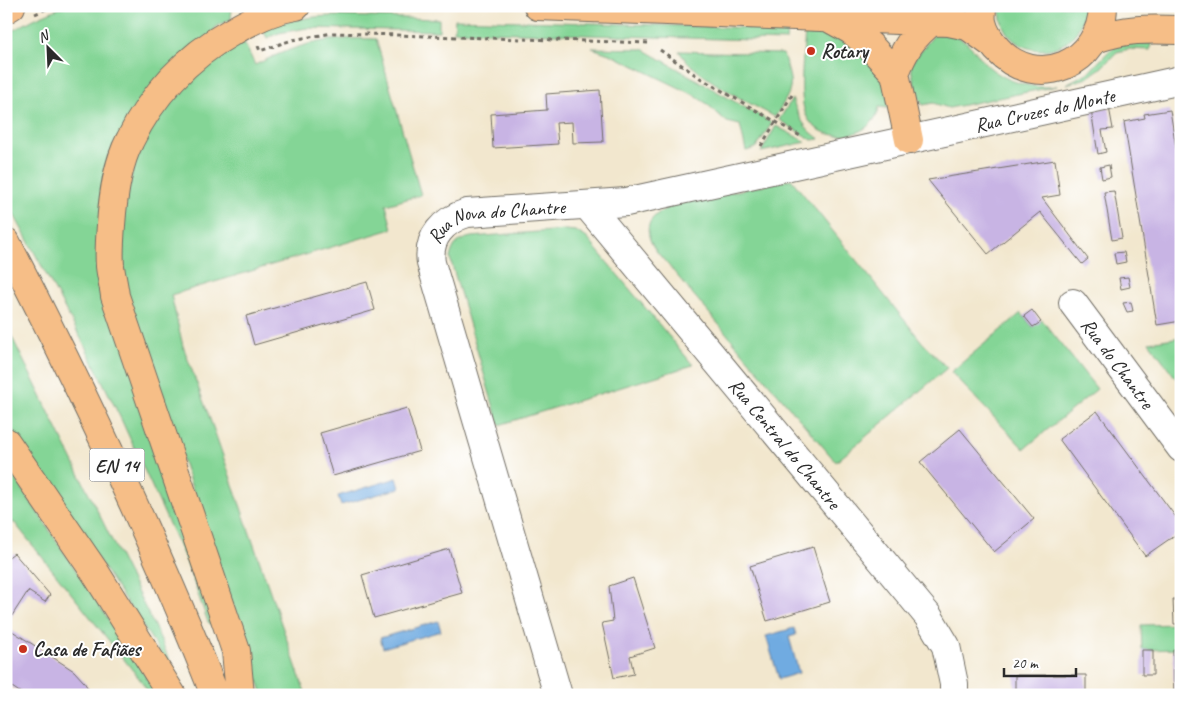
<svg xmlns="http://www.w3.org/2000/svg" width="1187" height="701" font-family="Caveat,sans-serif">
<style>
.green{fill:#84d596;stroke:#588060}
.water{fill:#70abe1;stroke:#4e6b86}
.building{fill:#c8b4e4}
.lines{fill:none;stroke-linecap:round;stroke-linejoin:round}
.minor-casing{stroke:#716d64;stroke-width:30}
.major-casing{stroke:#716d64;stroke-width:30}
.highway-casing{stroke:#716d64;stroke-width:30}
.path{stroke:#716d64;stroke-width:3;stroke-dasharray:4 4;stroke-linecap:butt}
.minor{stroke:#fff;stroke-width:28}
.major{stroke:#f6be87;stroke-width:28}
.highway{stroke:#f6be87;stroke-width:28}
.poi-dot{fill:#c8321e;stroke:#fff;stroke-width:2}
.labels{text-anchor:middle;stroke-width:4;stroke-linejoin:round;paint-order:stroke}
.shield{fill:#fff;stroke:#6b6b6b;stroke-width:1}
.shield-label{font-size:19px;font-weight:bold;fill:#2b2b2b}
.poi-label{font-size:20px;font-weight:bold;fill:#2b2b2b;stroke:#fff;text-anchor:start}
.street-label{font-size:20px;fill:#2b2b2b;stroke:#fff}
</style>
<rect width="100%" height="100%" fill="#fff"/>
<filter id="ink" filterUnits="userSpaceOnUse"><feTurbulence type="fractalNoise" baseFrequency=".02" numOctaves="2"/><feDisplacementMap in="SourceGraphic" scale="10" xChannelSelector="R" yChannelSelector="G"/><feConvolveMatrix kernelMatrix="1 2 1 2 8 2 1 2 1" color-interpolation-filters="sRGB"/></filter>
<filter id="wash" filterUnits="userSpaceOnUse"><feTurbulence type="fractalNoise" baseFrequency=".0096" numOctaves="4" result="noise"/><feDisplacementMap in="SourceGraphic" scale="20" xChannelSelector="R" yChannelSelector="G"/><feGaussianBlur stdDeviation="1.12" result="paint"/><feColorMatrix in="noise" values="0 0 0 0 0 0 0 0 0 0 0 0 0 0 0 0 0 1.4 0 .05"/><feComposite in="paint" operator="in"/></filter>
<g filter="url(#wash)">
<rect width="100%" height="100%" fill="#f2e7ce"/>
<!-- green -->
<path class="green" d="M64,6H204L232,9L231,19L216,27L101,203L213,624L211,625L208,622L186,561L121,419L85,346L6,200V34L34,19Z
M1000,6H1084C1083,66 997,63 1000,6Z
M338,16L439,19V31L307,28L279,33L267,38L262,28C289,20 310,16 338,16Z
M455,19L787,29L786,41L454,31Z
M805,30C836,30 849,39 868,62C882,79 888,85 888,108L879,107C874,139 822,146 807,117C797,99 804,52 805,30Z
M934,35C964,32 968,44 985,63C1002,81 1033,90 1057,86L949,108L933,103L923,105L917,95L910,64Z
M242,38L255,65C300,43 326,37 376,39L421,195L386,205L392,229L171,295L183,346L214,430L306,695H263L127,298L121,263L123,215L135,160L157,117L187,79Z
M1151,43L1150,50L1129,49L1117,52L1102,67L1087,78L1066,84L1089,72L1109,51L1120,44Z
M592,48L643,49L772,123L756,148L746,151L740,125L727,122L706,103L692,94L612,55Z
M679,51L783,54C794,89 794,86 775,117C748,102 695,77 679,51Z
M792,99C799,117 804,129 820,139L812,140L779,120Z
M776,126L806,142L761,152Z
M791,179L922,342L947,368L836,462L657,252C650,243 643,227 654,217C669,202 703,199 723,194C746,189 769,184 791,179Z
M565,230L576,231L587,238L693,365L499,425L450,258C453,244 458,240 471,237Z
M1021,313L1033,327L1042,320L1097,389L1024,449L951,372Z
M6,325L160,638L175,674L6,423Z
M1181,337V385L1149,342Z
M6,464L158,695H150L142,682L14,522L6,529Z
M1181,624V649L1142,650L1141,625Z"/>
<!-- water -->
<path class="water" d="M397,478L400,488L341,505L338,496Z
M438,621L441,631L383,648L380,638Z
M794,628L796,635L789,637L799,673L779,679L766,636Z"/>
<g id="blocks">
<!-- building -->
<path class="building" d="M600,90L603,142L573,143L572,122L556,123L558,144L493,148L491,114L547,110L546,94Z
M1109,107L1113,129L1102,130L1106,152L1098,154L1091,110Z
M1170,110L1181,179V321L1157,325L1124,122L1145,118L1144,114Z
M1055,160L1060,195L1042,198L1088,259L1082,264L1040,212L988,254L928,180Z
M1109,165L1111,177L1102,179L1100,167Z
M1114,191L1122,238L1112,240L1104,192Z
M1124,252L1126,262L1116,264L1114,253Z
M1128,277L1130,287L1121,289L1119,278Z
M367,282L375,310L254,345L246,316Z
M1131,302L1133,311L1127,312L1123,303Z
M1032,310L1041,322L1033,327L1024,316Z
M407,408L420,451L333,476L320,433Z
M1097,411L1181,524V531L1145,556L1059,439Z
M960,429L1034,519L994,552L920,462Z
M813,547L830,602L767,621L750,566Z
M449,549L462,593L374,618L362,575Z
M14,553L50,595L45,602L28,591L6,625V559Z
M633,578L655,648L630,656L634,674L614,678L602,623L613,621L609,586Z
M1173,599H1181V624H1174Z
M6,627L74,671L84,682L92,695H24L6,683Z
M1181,649V695H1174L1173,650Z
M1142,650H1153V675H1142Z
M1015,675H1086V695H1015Z"/>
</g>
</g>
<g filter="url(#ink)">
<use href="#blocks" fill-opacity="0" stroke="#716d64" stroke-width="1"/>
<g class="lines">
<defs>
<g id="minor">
<path id="s1" d="M587,205L928,616L946,646L954,684V695"/>
<path id="s2" d="M1073,303L1181,448"/>
<path id="s3" d="M558,695L431,263C427,237 444,220 467,213L626,202L1181,80"/>
</g>
<path id="major" d="M538,6L949,22L968,26L990,42
M982,6C982,11 981,17 982,22C984,31 990,41 997,49C1036,92 1102,64 1103,6
M6,9L11,6
M829,18L851,30L870,46L895,73L909,140
M1095,39C1128,28 1147,29 1181,30
M895,73C905,49 911,38 932,21"/>
<path id="highway" d="M6,242C82,390 154,540 215,695
M6,442L95,572L172,695
M240,695L236,651L115,296C114,286 111,276 110,266C109,253 110,238 111,225C113,196 117,165 130,140C152,95 187,57 230,33C250,21 273,9 296,6"/>
</defs>
<!-- minor casing -->
<use href="#minor" class="minor-casing"/>
<!-- major casing -->
<use href="#major" class="major-casing"/>
<!-- highway casing -->
<use href="#highway" class="highway-casing"/>
<!-- path -->
<path class="path" d="M35,14L53,6
M258,46L260,51L292,40L333,33L649,43
M660,50L700,78L802,137
M761,146L792,95"/>
<!-- minor -->
<use href="#minor" class="minor"/>
<!-- major -->
<use href="#major" class="major"/>
<!-- highway -->
<use href="#highway" class="highway"/>
</g>
</g>
<!-- markers -->
<g class="poi-dot">
<circle cx="811" cy="51" r="5"/>
<circle cx="23" cy="649" r="5"/>
</g>
<g class="labels">
<!-- shield labels -->
<rect class="shield" x="89.5" y="448.5" width="55" height="33" rx="4"/>
<g class="shield-label">
<text x="117" y="472">EN 14</text>
</g>
<!-- poi labels -->
<g class="poi-label">
<text x="821" y="58">Rotary</text>
<text x="33" y="656">Casa de Fafiães</text>
</g>
<!-- street labels -->
<g class="street-label">
<text dy="7" stroke="none"><textPath href="#s3" startOffset="1106">Rua Cruzes do Monte</textPath></text>
<text dy="7" stroke="none"><textPath href="#s3" startOffset="544">Rua Nova do Chantre</textPath></text>
<text dy="7" stroke="none"><textPath href="#s2" startOffset="75">Rua do Chantre</textPath></text>
<text dy="7" stroke="none"><textPath href="#s1" startOffset="310">Rua Central do Chantre</textPath></text>
</g>
</g>
<!-- margin -->
<rect width="1187" height="701" fill="none" stroke="#fff" stroke-width="25"/>
<!-- north arrow -->
<g transform="translate(48 48) rotate(336)" stroke="#ffffff" stroke-width="4" paint-order="stroke">
<path d="M0-4L9 19L0 12L-9 19Z" fill="#2b2b2b"/>
<text y="-8" font-size="14" font-weight="bold" text-anchor="middle" fill="#2b2b2b">N</text>
</g>
<!-- scale -->
<path d="M1004 668v8h72v-8" fill="none" stroke="#2b2b2b" stroke-width="2.5"/>
<text x="1012" y="668" font-size="15" fill="#2b2b2b" stroke="#ffffff" stroke-width="4" paint-order="stroke">20 m</text>
</svg>
